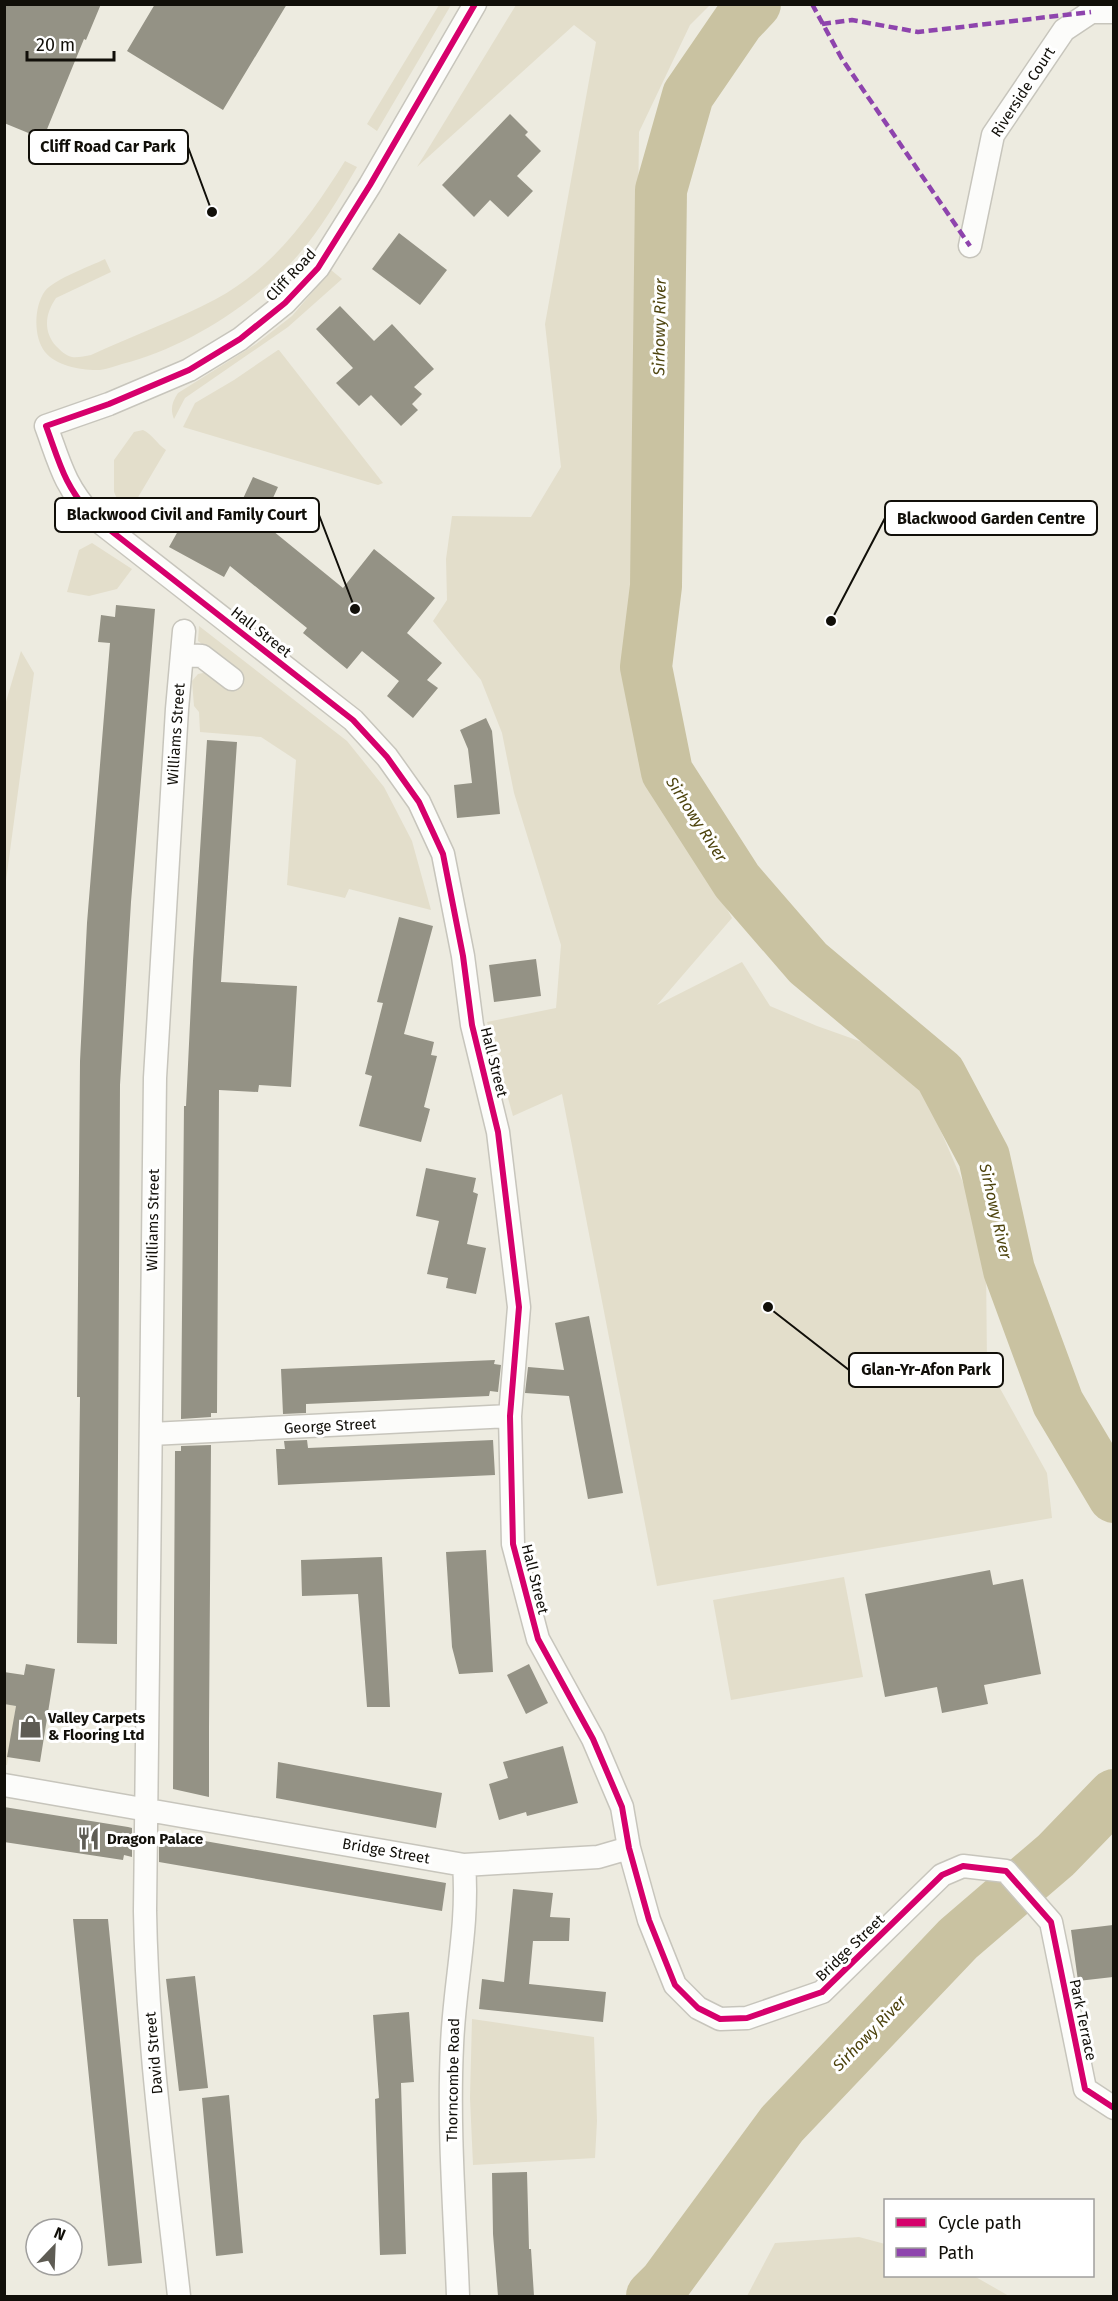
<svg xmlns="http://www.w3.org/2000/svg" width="1118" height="2301" font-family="'Fira Sans',sans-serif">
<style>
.green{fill:#e3decb}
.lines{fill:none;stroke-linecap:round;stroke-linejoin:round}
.river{stroke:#c9c2a1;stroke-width:52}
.building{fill:#949285}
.minor-casing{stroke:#c7c5bc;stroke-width:25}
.minor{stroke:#fcfcfa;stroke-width:22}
.quiet{stroke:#8e44ad;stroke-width:4.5;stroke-dasharray:9 4.5;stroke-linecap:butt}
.cycleway-casing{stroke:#fff;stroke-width:10}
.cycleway{stroke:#d6006c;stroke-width:6}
.labels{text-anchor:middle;stroke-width:6;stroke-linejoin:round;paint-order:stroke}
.street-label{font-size:15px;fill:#110f09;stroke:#fff}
.poi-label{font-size:15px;font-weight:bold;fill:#110f09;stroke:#fff;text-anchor:start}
.water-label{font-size:16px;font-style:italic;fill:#4d430d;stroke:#fff}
.leader{fill:none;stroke:#110f09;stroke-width:2}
.callout-dot{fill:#110f09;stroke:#fff;stroke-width:2}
.callout{fill:#fff;stroke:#110f09;stroke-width:2}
.callout-label{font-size:16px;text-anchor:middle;font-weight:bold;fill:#110f09}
</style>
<rect width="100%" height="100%" fill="#edebe0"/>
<!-- green -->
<path class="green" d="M439,5H451L377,131L367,124Z
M516,5H710L690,25L639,132L634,562L630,648L647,767L732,918L657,1005L742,962L770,1006L817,1026L910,1059L967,1192L986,1262L987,1365L1047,1473L1052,1518L657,1586L562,1094L513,1116L487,1022L556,1008L561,945L514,793L502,733L481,680L433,621L447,600L446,559L452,516L531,517L561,467L545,324L596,42L574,25L417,167Z
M345,161L357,167C337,201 317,236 289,265C246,309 182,349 122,364C115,366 107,369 100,370C84,371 56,366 45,352C33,337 34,306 45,291C56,278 89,267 105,259L111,272L56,298C45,314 43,331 56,346C61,351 65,355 72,357C77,358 85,356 91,355C132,336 176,320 216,299C273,269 312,214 345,161Z
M331,270L342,279L288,327L185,398L174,419C170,409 172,402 178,393L256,344L292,316Z
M278,350H279L383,483L378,485L183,427L195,403L234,380Z
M143,430C152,434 157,444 166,450L127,516L121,508L114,492V460L134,432Z
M92,543L132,569L117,589L89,596L67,592L79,550Z
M199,626L347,741L384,787L412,841L431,910L349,889L345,898L287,885L296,760L261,737L200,732L199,712L194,706L192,681L198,674L208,672L230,689L242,674L198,641Z
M21,651L34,673L5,888V705Z
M844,1577L863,1677L731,1700L713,1600Z
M5,1704L16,1706L7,1765H5Z
M472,2019L594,2037L597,2121L595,2158L473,2165L470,2098Z
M859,2237L885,2244L886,2276H974L1009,2296H747L775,2243Z"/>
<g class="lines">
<!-- river -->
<path class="river" d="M755,4L738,22L688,95L661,190L656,586L646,667L667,772L737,881L808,963L940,1074L984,1157L1009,1270L1058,1403L1114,1497
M652,2296L665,2283L782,2124L958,1939L1056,1855L1114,1795"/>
</g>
<!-- building -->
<path class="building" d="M4,4H101L86,40L84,39L43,139L4,123Z
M155,4H287L223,110L127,51Z
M510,114L528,132L525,135L541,151L517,176L533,191L508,217L490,200L474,217L442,185Z
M399,233L447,270L420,305L372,269Z
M340,306L374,341L392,324L434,369L414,387L422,394L412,404L418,410L401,426L371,395L359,406L336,383L353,368L316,329Z
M253,477L278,487L262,522L343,588L374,549L435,598L407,633L442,663L427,680L438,688L413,718L387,696L399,681L362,651L347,669L303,633L307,628L230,566L224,577L169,547L191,508L229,529Z
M116,605L155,609L131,902L120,1085L117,1644L77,1643L80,1397H77L80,1061L87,923L110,643L98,642L101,615L115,617Z
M486,718L492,731L500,814L457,818L454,785L472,783L468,749L460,730Z
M207,740L237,742L221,982L297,986L291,1087L259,1085L258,1092L219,1090L217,1413H211V1417L181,1419L184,1106H186L193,961Z
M399,917L433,926L404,1034L434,1042L431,1055L437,1056L424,1107L430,1109L421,1142L359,1126L372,1076L365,1074L383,1003L377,1002Z
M536,959L541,996L494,1002L489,965Z
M426,1168L476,1178L473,1192L478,1194L467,1244L486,1248L476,1294L446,1288L448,1278L427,1274L439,1221L416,1216Z
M589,1316L623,1493L588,1499L569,1396L525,1393L528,1367L564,1370L555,1323Z
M495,1360L494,1364L501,1365L498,1392L490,1391L489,1396L306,1404V1413L283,1414L281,1369Z
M307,1440L308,1448L493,1440L495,1475L278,1485L276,1449H285L284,1441Z
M211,1445L209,1727V1797L173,1789L174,1612L175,1451H181V1446Z
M486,1550L493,1672L459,1674L452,1647L446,1552Z
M382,1557L390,1707H367L358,1594L302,1596L301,1560Z
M990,1570L993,1585L1023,1579L1041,1674L984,1685L988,1704L942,1713L937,1687L885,1697L865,1594Z
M26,1664L55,1669L40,1762L7,1757L16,1706L4,1704V1672L24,1675Z
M529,1664L548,1703L526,1714L507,1675Z
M563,1746L578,1803L527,1816L526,1812L499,1820L489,1784L508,1778L503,1762Z
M278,1762L442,1793L436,1828L276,1798Z
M4,1807L128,1827L132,1828V1857L124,1855L123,1860L4,1842Z
M159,1833L446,1883L442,1911L159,1862Z
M513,1889L553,1893L550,1917L570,1918L569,1941H533L529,1984L606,1992L603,2022L479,2009L482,1979L504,1982Z
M73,1919H108L142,2263L108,2266Z
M1113,1925V1977L1078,1981L1071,1930Z
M195,1976L208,2088L179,2091L166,1979Z
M409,2012L414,2082L401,2083L406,2254L380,2255L375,2099L379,2098L373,2015Z
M229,2095L243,2253L216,2256L202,2098Z
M527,2172L529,2249H531L534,2296H498L493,2234L492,2173Z"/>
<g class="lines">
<defs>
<path id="minor" d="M475,4L370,185L318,268L285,303L240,339L189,370L109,404L46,426C60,464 64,485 92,516L353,720L387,757L419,802L443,854L463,956L472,1025L498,1132L519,1307L510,1416L513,1544L538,1639L593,1739L622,1807L629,1848L649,1920L675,1985L698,2008L720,2019L747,2018L822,1992L942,1875L963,1866L1006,1871L1051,1922L1085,2089L1114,2108
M970,246L993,135L1064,30L1091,12H1114
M182,655L202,656L232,679
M151,1434L510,1416
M4,1785L464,1865L598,1857L629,1848
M179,2296C165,2169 147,2040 145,1911L155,1078L177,709L184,631
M458,2296C455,2213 448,2129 452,2046C454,1986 469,1926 464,1865"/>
</defs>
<!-- minor casing -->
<use href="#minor" class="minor-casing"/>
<!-- minor -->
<use href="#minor" class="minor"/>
<!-- quiet -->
<path class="quiet" d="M812,4L842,59L970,246
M822,24L852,20L918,32L1091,12"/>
<defs>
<path id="cycleway" d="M475,4L370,185L318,268L285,303L240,339L189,370L109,404L46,426C60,464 64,485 92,516L353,720L387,757L419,802L443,854L463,956L472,1025L498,1132L519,1307L510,1416L513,1544L538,1639L593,1739L622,1807L629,1848L649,1920L675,1985L698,2008L720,2019L747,2018L822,1992L942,1875L963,1866L1006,1871L1051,1922L1085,2089L1114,2108"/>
</defs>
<!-- cycleway casing -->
<use href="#cycleway" class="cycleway-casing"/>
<!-- cycleway -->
<use href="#cycleway" class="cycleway"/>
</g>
<!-- icons -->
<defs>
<symbol id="shop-bare" viewBox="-9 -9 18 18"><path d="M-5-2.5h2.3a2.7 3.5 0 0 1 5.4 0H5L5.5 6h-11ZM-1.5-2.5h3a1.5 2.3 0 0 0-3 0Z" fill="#5e5c54" stroke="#fff" stroke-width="2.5" paint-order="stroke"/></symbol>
<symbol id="restaurant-bare" viewBox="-9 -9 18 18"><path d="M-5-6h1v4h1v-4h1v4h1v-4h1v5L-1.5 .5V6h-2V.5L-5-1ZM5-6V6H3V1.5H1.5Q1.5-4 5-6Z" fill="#5e5c54" stroke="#fff" stroke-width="2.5" paint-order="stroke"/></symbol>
</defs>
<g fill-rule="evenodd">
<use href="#shop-bare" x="14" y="1710" width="33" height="33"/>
<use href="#restaurant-bare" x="72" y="1822" width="33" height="33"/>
</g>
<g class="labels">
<!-- street labels -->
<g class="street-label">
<text transform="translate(1023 92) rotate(-57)" y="5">Riverside Court</text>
<text transform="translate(291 275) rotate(-47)" y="5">Cliff Road</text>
<text transform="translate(261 632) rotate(38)" y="5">Hall Street</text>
<text transform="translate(176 734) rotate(-86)" y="5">Williams Street</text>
<text transform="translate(494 1062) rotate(76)" y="5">Hall Street</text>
<text transform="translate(153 1220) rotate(-89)" y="5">Williams Street</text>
<text transform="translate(330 1426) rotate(-3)" y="5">George Street</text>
<text transform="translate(535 1579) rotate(76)" y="5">Hall Street</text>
<text transform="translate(386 1851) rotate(10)" y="5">Bridge Street</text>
<text transform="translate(850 1948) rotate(-44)" y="5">Bridge Street</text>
<text transform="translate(1083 2020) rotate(78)" y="5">Park Terrace</text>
<text transform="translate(154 2053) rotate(-95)" y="5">David Street</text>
<text transform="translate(453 2080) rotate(-89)" y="5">Thorncombe Road</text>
</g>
<!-- poi labels -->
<g class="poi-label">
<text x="48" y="1723">Valley Carpets<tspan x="48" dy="17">&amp; Flooring Ltd</tspan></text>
<text x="107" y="1844">Dragon Palace</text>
</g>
<!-- water labels -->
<g class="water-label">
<text transform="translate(659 327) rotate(-89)" y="6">Sirhowy River</text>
<text transform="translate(697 819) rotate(57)" y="6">Sirhowy River</text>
<text transform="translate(996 1211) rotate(77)" y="6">Sirhowy River</text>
<text transform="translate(869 2033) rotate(-46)" y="6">Sirhowy River</text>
</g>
</g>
<!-- callouts -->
<path class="leader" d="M212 212L188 147M355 609L319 515M831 621L885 518M768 1307L849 1370"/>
<g class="callout-dot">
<circle cx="212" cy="212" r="6"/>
<circle cx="355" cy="609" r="6"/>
<circle cx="831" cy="621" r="6"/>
<circle cx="768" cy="1307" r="6"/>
</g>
<g class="callout">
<rect x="29" y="130" width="159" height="34" rx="6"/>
<rect x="55" y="498" width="264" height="34" rx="6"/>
<rect x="885" y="501" width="212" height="34" rx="6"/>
<rect x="849" y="1353" width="154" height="34" rx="6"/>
</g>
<g class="callout-label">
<text x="108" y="152">Cliff Road Car Park</text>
<text x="187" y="520">Blackwood Civil and Family Court</text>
<text x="991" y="524">Blackwood Garden Centre</text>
<text x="926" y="1375">Glan-Yr-Afon Park</text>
</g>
<!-- border -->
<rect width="1118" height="2301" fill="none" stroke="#110f09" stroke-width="12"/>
<!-- legend -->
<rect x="884" y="2199" width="210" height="78" fill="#ffffff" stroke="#a09f9d" stroke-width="1.5"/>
<rect x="896" y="2218" width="30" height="9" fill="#d6006c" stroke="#a09f9d" stroke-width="1.5"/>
<text x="938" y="2229" font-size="18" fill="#110f09">Cycle path</text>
<rect x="896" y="2248" width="30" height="9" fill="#8e44ad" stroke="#a09f9d" stroke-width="1.5"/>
<text x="938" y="2259" font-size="18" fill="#110f09">Path</text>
<!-- north arrow -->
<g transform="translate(54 2247) rotate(23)"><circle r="28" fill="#ffffff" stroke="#a09f9d" stroke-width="1.5"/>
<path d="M0-4.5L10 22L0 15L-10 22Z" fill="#5e5c54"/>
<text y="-9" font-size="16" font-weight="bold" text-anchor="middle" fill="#110f09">N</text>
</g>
<!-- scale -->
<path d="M27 51v9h87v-9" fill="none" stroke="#110f09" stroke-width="3"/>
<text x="36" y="51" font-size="18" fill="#110f09" stroke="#ffffff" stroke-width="4.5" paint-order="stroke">20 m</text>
</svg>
